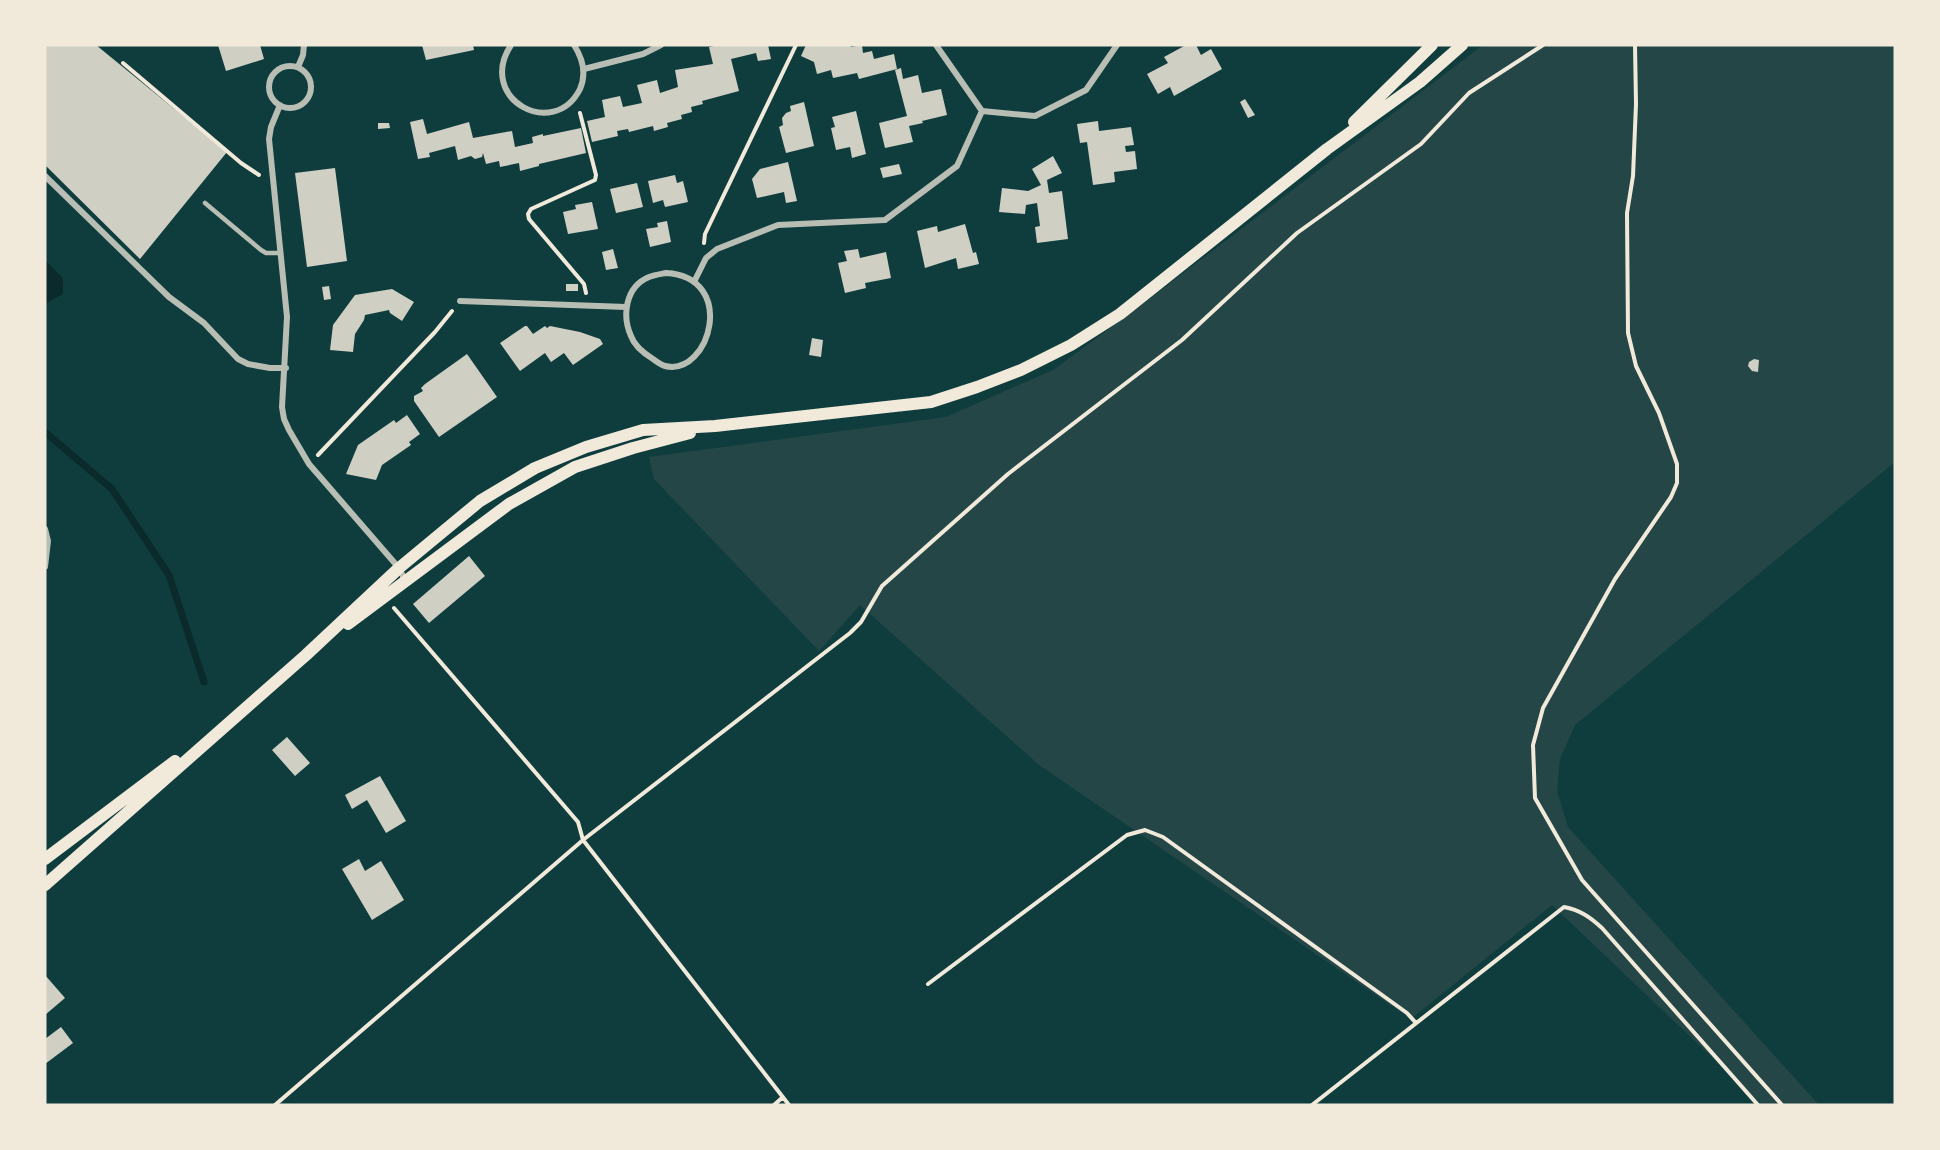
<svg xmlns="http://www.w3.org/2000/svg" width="1940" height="1150" font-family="Bitter,serif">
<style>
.green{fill:#244646}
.water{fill:#0a2a2b}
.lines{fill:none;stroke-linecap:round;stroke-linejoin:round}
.stream{stroke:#0a2a2b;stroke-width:7}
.building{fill:#cfcfc3}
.path{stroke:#f1e9da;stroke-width:4}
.service{stroke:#b8beb3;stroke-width:4.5}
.minor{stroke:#b8beb3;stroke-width:6}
.secondary{stroke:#f1e9da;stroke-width:12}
</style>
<rect width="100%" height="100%" fill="#0f3d3e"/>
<!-- green -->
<path class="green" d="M1483,45H1895V462L1575,725L1560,759L1557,791L1568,827L1819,1105H1762L1552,905L1411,1019L1039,765L860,605L819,651L654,479L649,457L946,417L1053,370L1136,309Z"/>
<!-- water -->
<path class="water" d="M45,260L63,278V294L45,304Z"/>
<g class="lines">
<!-- stream -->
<path class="stream" d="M45,432L112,489L169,575L204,682"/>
</g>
<!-- building -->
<path class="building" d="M45,45H96L227,152L140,259L45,165Z
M218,45H260L264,59L226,71Z
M422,45H473L474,50L426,60Z
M718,45H768L771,59L758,61L756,53L731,59L739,91L702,101L703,104L691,107L692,112L681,115L682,119L667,123L668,127L654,131L653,126L629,132L628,129L617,131L618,136L592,142L587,121L605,117L602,100L620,96L623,107L642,103L637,85L657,80L660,93L678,87L675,70L713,64L709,47Z
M806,45H850L851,47L862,45L863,53L872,51L874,59L894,54L897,69L859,79L857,73L833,78L831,70L817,74L814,62L801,56Z
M1186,45H1196L1201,55L1211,49L1222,69L1174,96L1170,87L1158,94L1147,74L1168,63L1164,57Z
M901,68L903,79L918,75L922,93L941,89L947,115L922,121L923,123L909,126L913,142L885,148L879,123L907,116L895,70Z
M1245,99L1255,115L1248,118L1240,102Z
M804,102L814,146L786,153L779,127L783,125L782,118L786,113L791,111L790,106Z
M856,111L866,154L852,158L850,147L836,150L831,128L835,127L832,117Z
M423,119L427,134L469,122L473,138L512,131L515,147L533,143L532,137L543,134V136L581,128L586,153L539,164V166L520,171L519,163L500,167L499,161L486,164L483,153L482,157L475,159L471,156L458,160L455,146L429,153L430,157L418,159L410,122Z
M1098,121L1099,131L1131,127L1134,145L1125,146L1126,152L1135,151L1137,169L1114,172L1115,182L1093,185L1087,142L1080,143L1077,124Z
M378,123H389L390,128L378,129Z
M1053,156L1062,173L1047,180L1049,193L1062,191L1068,239L1037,243L1035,227L1040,226L1037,203L1026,205L1025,214L999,212L1002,188L1028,191L1041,185L1032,169Z
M788,162L797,201L786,203L784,192L757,198L752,179L760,169Z
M899,164L902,174L883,178L880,168Z
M335,168L347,261L307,267L295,173Z
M675,175L677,183L683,181L688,202L665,207L663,200L653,203L648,181Z
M637,183L643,207L616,213L610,189Z
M592,202L598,229L568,234L563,212L576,209L575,205Z
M667,221L671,242L650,247L646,229L658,227L657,223Z
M965,224L973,253L976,252L979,264L958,269L956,258L925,268L917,231L937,226L938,232Z
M613,249L618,268L606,270L602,252Z
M858,249L860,258L886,252L891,278L865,283L866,288L845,293L838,263L847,261L844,251Z
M566,284H578V291H566Z
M329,286L331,299L324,300L322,287Z
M392,289L414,302L402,321L390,313L389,310L365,315L364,320L355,334L353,352L330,350L333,325L355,295Z
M525,326H527L533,334L545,326L547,328L550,326L580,332L600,339L603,344L573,365L564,353L551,362L545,353L520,371L500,343Z
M812,338L823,340L821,357L809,355Z
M467,354L497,397L439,437L414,401V396L423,391L421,388L425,384Z
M1754,359L1759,360L1758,372L1752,371L1748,366L1749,362Z
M407,415L420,434L409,442L411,445L382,465L376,480L346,474L358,445L394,420L396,423Z
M469,556L485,576L429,623L413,604Z
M287,737L310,763L295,776L272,750Z
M380,776L406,821L386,833L367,800L352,809L345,795Z
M359,859L365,871L381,861L404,900L372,920L342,869Z
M45,975L65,998L45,1015Z
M61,1027L73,1043L45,1064V1039Z"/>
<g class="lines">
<!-- path -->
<path class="path" d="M1635,45L1636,104L1633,176L1627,213L1628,333L1636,366L1659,413L1677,464V483L1671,497L1615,579L1543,708L1533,745L1535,798L1582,880L1782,1105
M123,63L241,163L259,175
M580,113L596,175L595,180L531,209L528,214L529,219L584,284L586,293
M704,243L705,234L796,45
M318,455L435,332L452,311
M928,984L1127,835L1145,830L1163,837L1407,1013L1416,1023
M275,1105L583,840L578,822L394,608
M774,1105L783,1097
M789,1105L583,840L850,633L861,622L882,586L1008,474L1182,340L1297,233L1421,144L1469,93L1543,45
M1312,1105L1564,907C1580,910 1590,917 1602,928L1758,1105"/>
<!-- service -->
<path class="service" d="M205,203L261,250L266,253H281"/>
<!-- minor -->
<path class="minor" d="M511,45C476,99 554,141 580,89C587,73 583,59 574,45
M936,45L982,111
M269 87a21 21 0 1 1 42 0a21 21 0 1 1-42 0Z
M298,67L303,55L304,45
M584,69L643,54L661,45
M280,105L271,127L269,139L287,317L282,407L284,419L289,430L309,464L399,568L403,576V582
M982,111L1035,116L1086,90L1117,45
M45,176L169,297L204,323L238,359L248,364L270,368H286
M666,273C738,277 710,377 665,366C661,365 656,361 653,359C645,354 634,345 631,336C622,316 625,287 649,277C654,275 661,274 666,273Z
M695,280L706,258L717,249L778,225L885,220L957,166L982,111
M460,301L626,307
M45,529L48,541L45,567"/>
<!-- secondary -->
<path class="secondary" d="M1354,122L1432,45
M348,624L509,504L575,467L633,448L690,433
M45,859L175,761
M45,885L306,655L399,568L480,501L535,468L586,447L643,430L715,426L931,402L977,387L1021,370L1071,345L1120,314L1327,149L1420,82L1462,45"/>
</g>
<!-- border -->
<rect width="1940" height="1150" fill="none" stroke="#f1e9da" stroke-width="93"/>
</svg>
